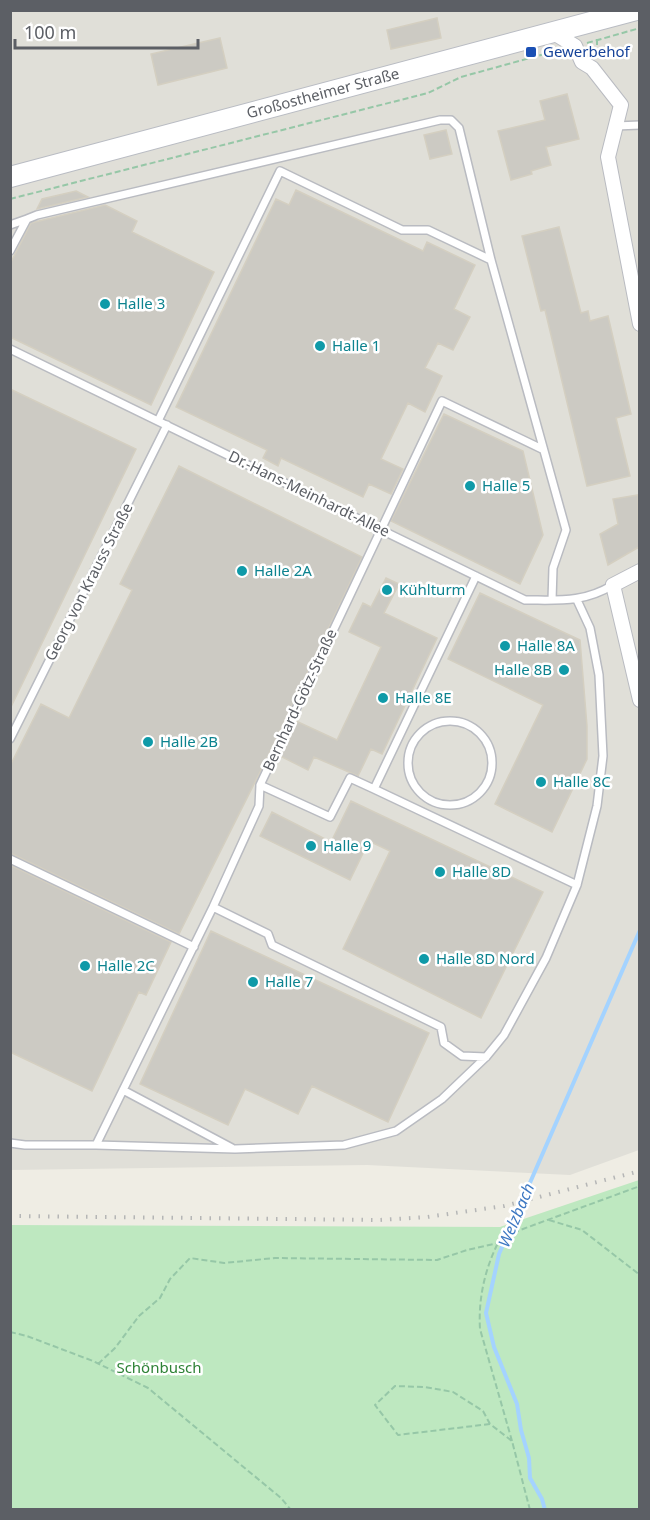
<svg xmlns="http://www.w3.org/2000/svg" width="650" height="1520" font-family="'Noto Sans',sans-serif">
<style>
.industrial{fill:#e0dfd8}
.green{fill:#bee8c0}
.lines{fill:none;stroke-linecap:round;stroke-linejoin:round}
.stream{stroke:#a4d3ff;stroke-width:4}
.building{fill:#cccac3;stroke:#d4cfc1;stroke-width:1.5}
.service-casing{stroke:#b9bbc1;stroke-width:10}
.minor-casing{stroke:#b9bbc1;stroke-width:16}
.secondary-casing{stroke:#b9bcc3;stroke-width:22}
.path{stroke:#96c7a7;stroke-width:2;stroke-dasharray:6 3;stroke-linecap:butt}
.service{stroke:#fff;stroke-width:7}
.minor{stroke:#fff;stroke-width:14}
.secondary{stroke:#fff;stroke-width:20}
.rail{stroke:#b5b6b6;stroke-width:4;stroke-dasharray:1.5 8;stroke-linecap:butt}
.transit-dot{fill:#1a4fb4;stroke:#fff;stroke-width:2}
.culture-dot{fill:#0f9aa8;stroke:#fff;stroke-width:2}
.labels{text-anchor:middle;stroke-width:5;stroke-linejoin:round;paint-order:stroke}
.transit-label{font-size:15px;fill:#164399;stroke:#fff;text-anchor:start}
.street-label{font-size:15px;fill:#5c5f65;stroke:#fff}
.culture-label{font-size:15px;fill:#0d838f;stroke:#fff;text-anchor:start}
.park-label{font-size:15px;fill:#2e8236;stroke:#fff}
.water-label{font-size:16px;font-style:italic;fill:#3c77c2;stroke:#fff}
</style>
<rect width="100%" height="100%" fill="#efede4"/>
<!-- industrial -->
<path class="industrial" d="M10,11H639V1150L570,1175L367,1165L11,1170Z"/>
<!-- green -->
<path class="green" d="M639,1180V1509H11V1225L500,1227Z"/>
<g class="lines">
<!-- stream -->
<path class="stream" d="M545,1510L542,1499L530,1478L529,1458L521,1430L517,1404L494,1347L486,1313L499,1254L640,930"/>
</g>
<!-- building -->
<path class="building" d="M437,18L441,38L391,49L387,30Z
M220,38L227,68L158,85L151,54Z
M567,94L579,139L546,147L551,165L531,171L532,174L511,180L498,131L545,120L540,101Z
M446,130L452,154L430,159L424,135Z
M296,190L423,251L427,242L475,265L454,309L470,317L453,350L438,343L425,368L442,376L425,412L408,403L381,459L403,469L391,494L369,484L363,497L281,458L278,466L263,458L267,450L176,407L276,199L289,205Z
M76,191L88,197L37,209L42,199Z
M105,205L137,221L132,232L214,272L151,405L10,337V264L31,223Z
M559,227L581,313L588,311L590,321L608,316L631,414L616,418L630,476L587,486L545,310L541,311L522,236Z
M10,389L136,449L10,709Z
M444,414L523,451L543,535L520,584L391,521Z
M179,466L362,557L270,752L179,934L10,853V766L41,704L69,718L132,590L120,584Z
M638,495L639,547L608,565L600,534L618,524L613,499Z
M386,578L399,584L384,613L437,638L382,754L371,749L358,776L314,757L308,770L280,756L296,721L337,740L381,647L349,632L363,603L371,607Z
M480,593L580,640L587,726V759L552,832L495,804L543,705L448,659Z
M351,801L543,892L481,1018L343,949L390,851L369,841L350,880L260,836L272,812L331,842Z
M10,865L171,942L146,995L139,992L92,1091L10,1052Z
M211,931L429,1033L388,1122L312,1086L298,1114L245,1089L228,1125L140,1084Z"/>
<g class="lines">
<defs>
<path id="service" d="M616,126L640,125
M10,225L27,219
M10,251L27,219L37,215L440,120H451L459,128L491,260L566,530L553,568L552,600
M10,349L525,600C559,600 583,603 613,585
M158,421L280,171L402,230H428L491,260
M542,449L442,401L260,785L259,806L213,907L96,1145L235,1149L344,1145L396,1131L442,1099L486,1057L504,1035L546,958L577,885L597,806L603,756L599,675L590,628L577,600
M408 763a42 42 0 1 1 84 0a42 42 0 1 1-84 0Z
M10,739L167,425
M260,785L330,817L350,778L374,789L476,576
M374,789L577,885
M10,859L194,947
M213,907L268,934L272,945L441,1027L444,1043L462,1056L486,1057
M123,1090L232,1148
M10,1143L25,1145H96"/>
<path id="minor" d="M552,32L575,46L582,62L592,68L621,105L608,157L640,324
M640,571L613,585L640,700"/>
<g id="secondary">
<path id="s1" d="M10,177L636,10"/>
</g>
</defs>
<!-- service casing -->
<use href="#service" class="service-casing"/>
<!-- minor casing -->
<use href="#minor" class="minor-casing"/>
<!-- secondary casing -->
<use href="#secondary" class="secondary-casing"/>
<!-- path -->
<path class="path" d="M597,39V57
M587,43L640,28
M10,199L428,93L461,77L559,50
M549,1220L582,1230L640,1275
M10,1332L27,1336L93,1361L148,1388L281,1498L291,1510
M98,1364L115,1348L139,1316L160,1298L170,1279L190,1258L224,1263L275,1258L437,1260L467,1250L498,1243
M490,1424L398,1435L375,1405L395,1386L425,1387L453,1392L483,1411L490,1424L512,1441L530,1510
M512,1441L480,1329C478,1296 486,1265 501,1237L640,1186"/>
<!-- service -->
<use href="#service" class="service"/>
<!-- minor -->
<use href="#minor" class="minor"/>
<!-- secondary -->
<use href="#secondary" class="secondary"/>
<!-- rail -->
<path class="rail" d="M10,1216L379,1220L427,1217L504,1206L640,1171"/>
</g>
<!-- markers -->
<rect class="transit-dot" x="525" y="46" width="12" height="12" rx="3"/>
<g class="culture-dot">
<circle cx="105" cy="304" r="6"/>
<circle cx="320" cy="346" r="6"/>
<circle cx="470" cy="486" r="6"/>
<circle cx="242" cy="571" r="6"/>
<circle cx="387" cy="590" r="6"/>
<circle cx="505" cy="646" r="6"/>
<circle cx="564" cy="670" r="6"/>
<circle cx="383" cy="698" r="6"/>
<circle cx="148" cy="742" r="6"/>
<circle cx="541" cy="782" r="6"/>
<circle cx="311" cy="846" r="6"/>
<circle cx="440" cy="872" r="6"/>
<circle cx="424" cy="959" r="6"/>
<circle cx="85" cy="966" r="6"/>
<circle cx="253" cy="982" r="6"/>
</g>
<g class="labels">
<!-- transit labels -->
<g class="transit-label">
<text x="543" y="57">Gewerbehof</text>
</g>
<!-- street labels -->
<g class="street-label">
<text dy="5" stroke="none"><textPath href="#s1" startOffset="324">Großostheimer Straße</textPath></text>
<text transform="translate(309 494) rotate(26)" y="5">Dr.-Hans-Meinhardt-Allee</text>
<text transform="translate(89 582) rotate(-63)" y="5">Georg von Krauss Straße</text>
<text transform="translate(300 700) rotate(-65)" y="5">Bernhard-Götz-Straße</text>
</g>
<!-- culture labels -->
<g class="culture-label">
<text x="117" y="309">Halle 3</text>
<text x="332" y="351">Halle 1</text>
<text x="482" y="491">Halle 5</text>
<text x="254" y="576">Halle 2A</text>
<text x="399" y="595">Kühlturm</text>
<text x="517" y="651">Halle 8A</text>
<text x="552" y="675" text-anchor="end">Halle 8B</text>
<text x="395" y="703">Halle 8E</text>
<text x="160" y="747">Halle 2B</text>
<text x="553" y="787">Halle 8C</text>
<text x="323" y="851">Halle 9</text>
<text x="452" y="877">Halle 8D</text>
<text x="436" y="964">Halle 8D Nord</text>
<text x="97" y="971">Halle 2C</text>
<text x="265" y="987">Halle 7</text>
</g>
<!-- park labels -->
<g class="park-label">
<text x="159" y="1373">Schönbusch</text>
</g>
<!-- water labels -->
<g class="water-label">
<text transform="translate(516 1215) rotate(-67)" y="6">Welzbach</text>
</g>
</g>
<!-- border -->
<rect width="650" height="1520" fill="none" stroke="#5c5f65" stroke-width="24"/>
<!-- scale -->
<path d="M15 39v9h183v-9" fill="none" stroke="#5c5f65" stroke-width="3"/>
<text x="24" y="39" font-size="18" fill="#5c5f65" stroke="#ffffff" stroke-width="4.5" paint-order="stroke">100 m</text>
</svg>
